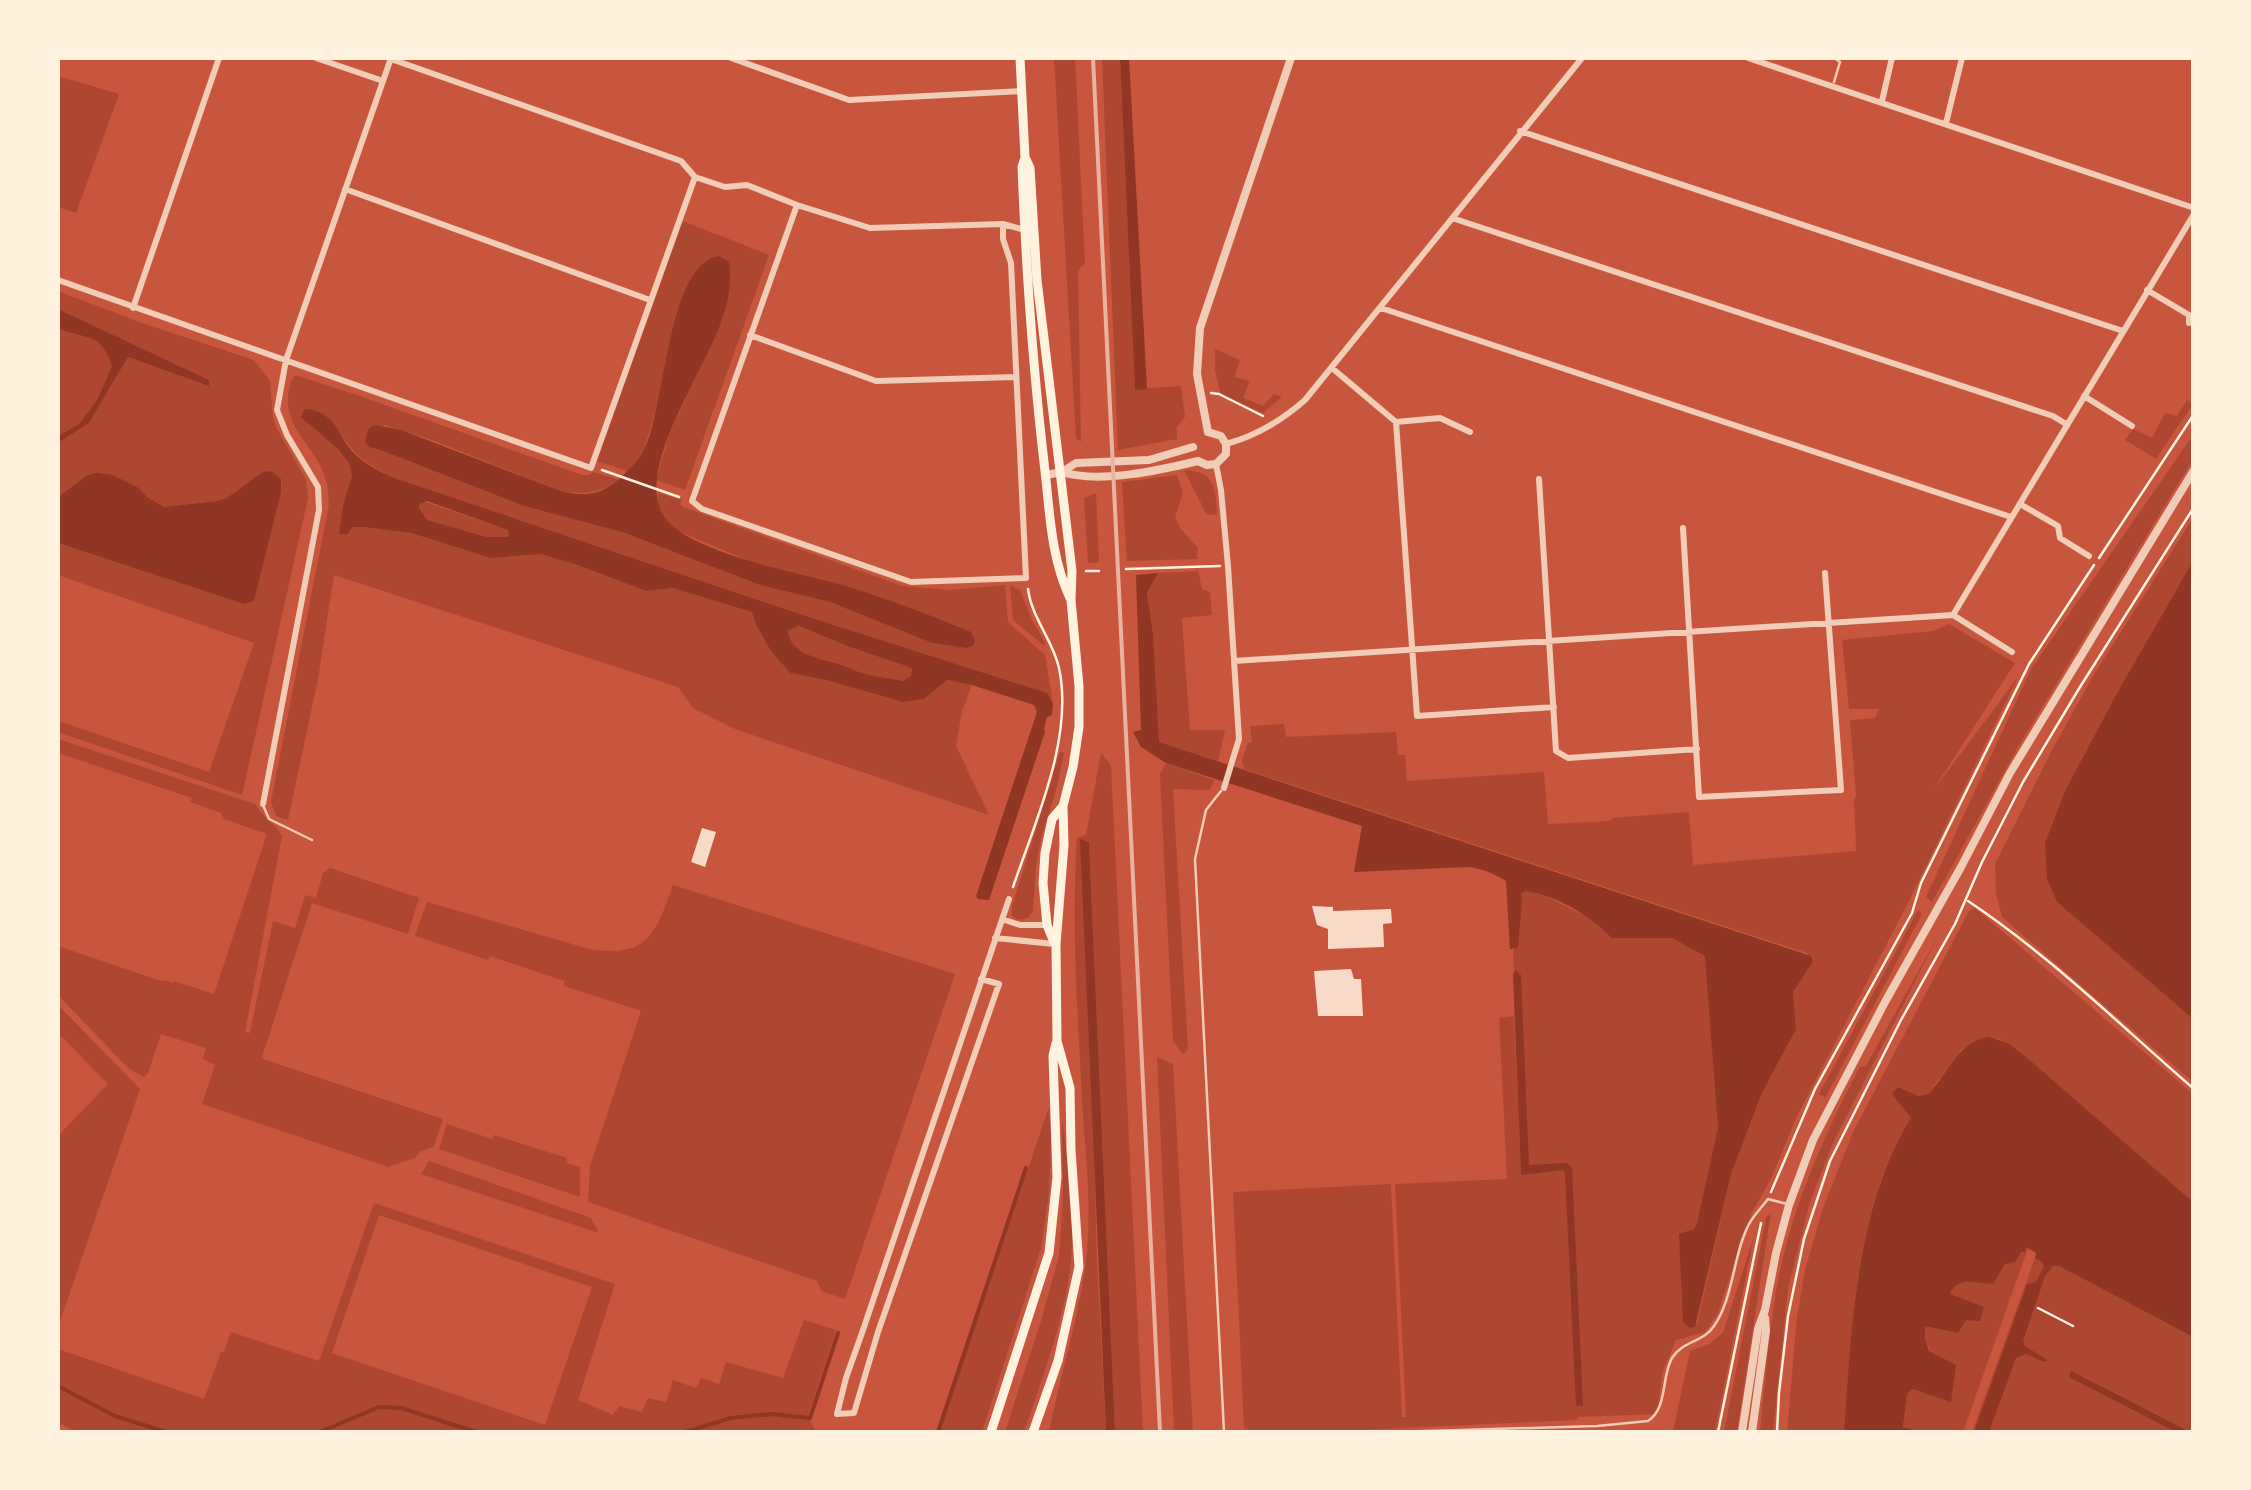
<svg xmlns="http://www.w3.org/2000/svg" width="2251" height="1490" font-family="'Asap Condensed',sans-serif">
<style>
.green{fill:#ae4732;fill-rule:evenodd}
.water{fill:#8f3625;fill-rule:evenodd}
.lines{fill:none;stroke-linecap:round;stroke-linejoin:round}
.stream{stroke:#8f3625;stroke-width:4}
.building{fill:#f7dbc8}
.path{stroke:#fff3e0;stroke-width:2.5}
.service{stroke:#f1ccb7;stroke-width:2.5}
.minor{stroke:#f1ccb7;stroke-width:6}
.tertiary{stroke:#f1ccb7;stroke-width:8}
.secondary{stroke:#fff3e0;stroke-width:9}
.rail{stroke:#e9b49f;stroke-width:4}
</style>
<rect width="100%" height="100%" fill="#c8553d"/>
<!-- green -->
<path class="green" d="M1054,58H1075L1085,264L1078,270L1081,442L1076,438Z
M1102,58H1120L1135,389L1181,386L1185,417L1177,427V439L1118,450Z
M58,76L119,94L76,213L58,207Z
M683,221L769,255L685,490L656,480L669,435L724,315L666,358L661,392L643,453L627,471L597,461Z
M58,291L139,322L254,360L270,381L273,418L276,427L306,480L308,498L242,795L58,732V721L209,772L254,643L58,575V543L244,604L254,601L282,486L241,489L227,498L217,501L164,507L147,497L139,488L86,476L58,497V443L89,423L128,357L209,386V380L58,309Z
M58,328C86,341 101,330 112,366L97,400L79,424L58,436Z
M1215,349L1240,360L1234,377L1250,381L1243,398L1263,406L1274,394L1282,397L1263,413L1221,395L1215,371Z
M295,375L357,395L582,475H589L594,472L620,480C598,494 583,495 558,490L432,440L384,425L373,449L383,451L524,506L622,532L760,585L830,602L932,643L966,648L941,620L754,563L692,537L672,527L662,515L658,504V493L682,500L680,504L683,507L902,586L951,590L1005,585L1008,622L1045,655L1053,704L1047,693L815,619L397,479C362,463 354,454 333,423L309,424L339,450L350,465L353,476L343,505L340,534L347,535L353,527H364L411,533L491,558L540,554L578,565L646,591L673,588L752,612L756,625L771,651L790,673L826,680L903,702L924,699L946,680L972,685L962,711L956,746L989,815L735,729L693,708L678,687L334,575L318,679L288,820L276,816L271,802L329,504C328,493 328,482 323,472C313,445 287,430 288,399C289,388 289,384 295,375Z
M2187,400L2193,404L2156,459L2125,440L2133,429L2152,438L2165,413L2177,416Z
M2193,435V459L2018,747L1932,902L1926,897L2031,669Z
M1184,470C1216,472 1215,487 1217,514L1210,515L1206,513Z
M1177,475L1183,493L1175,517L1180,528L1198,548L1197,559L1127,561L1122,482Z
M1096,493L1099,562L1088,563L1084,498Z
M423,501L508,530L509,537H487L427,520L419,508Z
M2193,518V561L2117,693L2066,789L2057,902L2193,1019V1082L2002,917L1996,893L1995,864L2051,752L2093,676Z
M1198,571L1202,589L1210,592L1212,615L1182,618L1190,730H1225L1218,761L1158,742L1153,634L1147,593L1158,573Z
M1010,585L1020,590L1032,620L1046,644L1043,645L1013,620Z
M1949,624L2015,663L1932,792L2018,677L1907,905L1797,1116L1771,1179L1751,1214L1718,1313L1705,1332L1676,1340L1663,1371L1657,1414L1578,1417L1577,1420L1318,1432H1260L1244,1428L1233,1192L1391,1184L1402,1417H1406L1395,1184L1507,1179L1499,1018L1514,1016L1521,1174L1528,1173L1520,974L1516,970L1514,973L1513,950L1518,947V882L1611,929L1671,933L1707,954L1722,1140L1693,1328L1697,1324L1731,1174L1762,1093L1796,1029L1793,992L1813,962L1807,953L1244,769L1242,760L1248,743L1252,742L1250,726L1284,724L1286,737L1396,732L1398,755H1405L1407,781L1544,772L1548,824L1611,821L1612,818L1689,812L1693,865L1856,851L1854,800L1856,796L1850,720L1875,718L1879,709H1849L1842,640L1933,631Z
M798,626L850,647L906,666L912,669L911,677L904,681C890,678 876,677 862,673C854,671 847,666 839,664C820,659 789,654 788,630Z
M58,739L255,804C262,817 275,823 282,836L245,1032L250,1033L273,921L295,928L305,895L316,898L323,873L330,868L419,898L408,934L312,903L262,1057L263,1059L443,1119L434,1146L420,1152L415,1158L388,1167L202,1104L215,1065L203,1059L206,1048L161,1034L148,1073L144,1077L128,1068L58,995V946L164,982L165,980L173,983L174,981L214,994L267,834L224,819L221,813L190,802L192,798L58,753Z
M1060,752L1064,753L1057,787L1041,838L1036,867L1033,911L1028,918L1018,920L1012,916V906Z
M1101,753L1111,765L1143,1432H1115L1089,842L1085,840L1097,1260L1106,1432H1049C1060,1375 1079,1319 1086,1260C1092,1212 1086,1162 1083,1114C1078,1022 1071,929 1077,838L1086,835Z
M1166,763L1214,780L1210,790L1173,789L1188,1049L1183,1054L1173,1041L1160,774Z
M673,885L955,974L845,1299L821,1291L817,1281L588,1202L590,1166L641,1011L564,986V981L490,956L488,960L415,936L427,902L589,949C648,958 655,935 673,885Z
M1975,908L2193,1094V1202L2008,1043L1999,1039L1962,1049L1928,1094L1920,1096L1898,1087L1911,1118C1856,1203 1851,1333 1844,1432H1787L1797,1317L1805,1270L1823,1208L1853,1132L1969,911Z
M1918,910L1922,914L1825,1098L1819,1094Z
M1940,932L1832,1145L1810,1202L1788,1288L1773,1432H1760C1766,1376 1769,1318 1782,1262C1798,1193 1827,1130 1860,1067L1866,1066Z
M58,1005L140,1089L58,1327V1136L108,1084L58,1033Z
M1157,1057L1173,1064L1193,1432H1174Z
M1049,1107L1051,1139L1049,1193L1041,1248L982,1432H939Z
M1062,1120C1069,1165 1075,1214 1071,1260C1065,1319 1043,1376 1024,1432H1005L1041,1321L1059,1256L1063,1200Z
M447,1124L492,1139L494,1135L567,1158L566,1163L580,1167V1197L439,1149Z
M429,1161L591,1218L599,1233L421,1174Z
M374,1203L615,1284L578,1400L613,1415L619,1406L642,1412L648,1398L666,1402L673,1380L696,1388L701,1378L719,1384L726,1362L783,1378L804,1320L836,1330L808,1416L816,1432H78L58,1423V1349L204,1399L221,1352H224L231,1332L319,1361ZM379,1215L592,1287L545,1425L332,1353Z
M1771,1212L1737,1432H1724L1766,1218Z
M1754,1236L1715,1432H1673L1690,1351L1709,1344L1723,1333Z
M2026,1246L2028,1248L1963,1432H1919L1903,1428L1907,1394L1912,1389L1950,1401L1925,1338V1325L1953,1286L2005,1264Z
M2035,1258L2059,1266L2193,1337V1432H1972Z"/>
<!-- water -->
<path class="water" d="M1120,58H1129L1147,389L1135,390Z
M719,256L729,262C736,308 708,350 689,391C674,422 644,480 662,513C681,551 795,572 835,583C881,596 927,614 971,632L975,641L973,646L966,648L932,643L830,602L760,585L622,532L524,506L383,451L369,447L365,441L369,428L375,425L401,430L558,490C566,492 574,494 581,494C601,495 616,484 628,470C633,465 639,459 643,452C666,411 666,264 719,256Z
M58,309L209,380V386L128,357L89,423L58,443V436L79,424L97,400L112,366C100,330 86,341 58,328Z
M305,409C338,412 336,436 356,455C367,466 383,473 397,479L815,619L1047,693L1053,704L1052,715L1047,717L1044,728L1045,732L989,900L978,899L976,896L1037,712L1034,705L972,685L947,680L924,699L903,702L826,680L790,673L771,651L756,625L752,612L673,588L646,591L578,565L540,554L491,558L411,533L364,527H353L347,535L339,534L343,505L352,476L350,465L339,450L301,417ZM427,501L508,530L509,537H487L427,520L419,508L420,504ZM799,626L850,647L906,666L912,669L911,676L903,681C890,678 876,677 862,673C854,671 847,666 839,664C820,659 789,654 788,630Z
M271,471L281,479V492L254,601L244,604L58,543V497L86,476L96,473L113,475L139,488L147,497L164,507L217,501L227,498L263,472Z
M2193,561V1019L2057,902L2047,879L2045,843L2066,789L2117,693Z
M1158,573L1147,593L1153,634L1159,742L1811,956L1813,962L1793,992L1796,1029L1762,1093L1731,1174L1695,1327L1689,1328L1683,1322L1679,1234L1694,1229L1697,1223L1718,1128L1705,956L1672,938H1612C1590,916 1557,895 1525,891L1521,894L1522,901L1518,948L1510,949L1506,881C1493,873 1483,869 1468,867L1354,872L1362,826L1166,763L1141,747L1133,732L1141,730L1136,575Z
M1080,839L1089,842L1115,1432H1106Z
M1516,970L1521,975L1529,1165L1567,1163L1572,1168L1583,1406H1576L1565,1172L1563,1170L1521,1175L1513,974Z
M1989,1037L2008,1043L2027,1058L2193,1202V1337L2059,1266H2053L2045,1276L2023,1341L2025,1346L2047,1360L2044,1362L2026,1354L2016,1358L1989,1432H1974L2027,1284L2036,1282L2044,1267L2042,1262L2035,1258L2036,1253L2026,1247L2025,1252H2021L2015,1262L2005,1264L1993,1284C1977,1283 1956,1276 1950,1294L1984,1307L1980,1321L1966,1320L1958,1333L1925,1326V1338L1929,1351L1956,1365L1951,1402L1912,1389L1907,1394L1903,1427L1919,1432H1844C1851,1332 1856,1205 1911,1118L1892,1094L1898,1087L1919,1096L1928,1094C1949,1074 1956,1042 1989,1037Z
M2071,1371L2190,1432H2176L2069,1377Z"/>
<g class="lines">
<!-- stream -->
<path class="stream" d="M58,1386L115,1416L166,1432
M320,1432L379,1407L401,1408L476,1432
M685,1432L731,1418L772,1414L810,1418L838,1333
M938,1432L1026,1168"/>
</g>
<!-- building -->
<path class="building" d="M702,828L716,832L705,867L691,862Z
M1312,906L1333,907V911L1391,909L1392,923L1383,924L1384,947L1328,949V929L1317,925Z
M1351,969L1354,979H1361L1363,1016H1318L1314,971Z"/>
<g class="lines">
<!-- path -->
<path class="path" d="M1211,393L1219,394L1263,416
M602,470L679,497
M2099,558L2194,414
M1126,569L1220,566
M1086,571H1099
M1013,887C1035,822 1074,738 1059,668C1053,640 1032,619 1028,589
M1968,901C2049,955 2120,1025 2194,1089
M1771,1192L1815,1089L1912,913L1921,883L2029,664L2094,565
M2038,1308L2073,1326
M1718,1432L1761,1223
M1777,1432L1779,1393L1788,1316L1804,1239L1830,1161L1901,1020L1955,924L1982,862L2023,782L2080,687L2194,507"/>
<!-- service -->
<path class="service" d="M1834,82L1840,62L1834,58
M1221,791L1206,810L1195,859L1224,1432
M263,805L269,819L312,840
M1394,1432L1597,1426L1648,1421C1668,1408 1661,1377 1672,1358C1682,1341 1704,1342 1714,1326C1734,1297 1733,1254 1749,1224C1754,1215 1762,1207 1768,1199L1787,1204"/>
<!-- minor -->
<path class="minor" d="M316,58L383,81
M731,58L849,100L1022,91
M1748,58L2194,208
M391,59L681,161L695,177L725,187L747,185L797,205L870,228L1003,224L1025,230
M1882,101L1892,58
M1946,123L1962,58
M1520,131L2123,331
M345,189L650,300
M797,205L692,501L702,509L911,582L1026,578L1011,263L1003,239V224
M1452,218L2053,416L2066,424
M58,280L591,468L695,177
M2147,290L2189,315V323
M133,308L219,58
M1381,308L2011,517
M750,335L876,381L1016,377
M1332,368L1396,422L1440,418L1470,432
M2084,396L2132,426
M1396,422L1417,716L1554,707
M1226,444C1257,436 1281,421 1305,400L1582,58
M1216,464L1221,490L1228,566L1239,739L1224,788
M1539,479L1556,751L1568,758L1697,749
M2020,504L2058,526L2060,538L2089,556
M1683,528L1699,797L1841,790L1825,573
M1953,615L2194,214
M1234,661L1953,615L2012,652
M263,804L319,510L318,487L287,435L277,410L286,360L391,58
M1002,919L1020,925H1047
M995,938L1054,944
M981,979L999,984L878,1332L854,1413L837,1414L846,1378L863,1330L1009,899"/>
<!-- tertiary -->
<path class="tertiary" d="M1208,432L1197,374L1200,328L1291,58
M1198,461L1207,465L1216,464L1226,454V444L1221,436L1208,432
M1062,472C1099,484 1161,470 1198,461
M1046,475L1062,472L1076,463L1149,460L1193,447
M1742,1432L1758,1329L1765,1310L1776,1253L1789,1205L1813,1140L1885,1002L1961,867L2010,773L2194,470
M1752,1432L1766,1331L1765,1318"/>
<!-- secondary -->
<path class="secondary" d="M1020,58L1025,157L1030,168L1037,280L1072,571L1071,600L1079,686V727L1073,767L1063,806L1064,845L1056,944L1057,1041L1070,1088L1071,1150L1079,1267L1058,1361L1033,1432
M1025,158L1022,167C1026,269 1033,370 1045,471C1050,514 1051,558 1070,598
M1054,942L1047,925L1043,883L1045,853L1052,819L1063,806
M991,1432L1049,1253L1057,1177L1053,1056L1056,1043"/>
<!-- rail -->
<path class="rail" d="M1093,58L1160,1432"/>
</g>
<!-- border -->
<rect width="2251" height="1490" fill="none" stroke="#fff3e0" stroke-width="120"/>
</svg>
